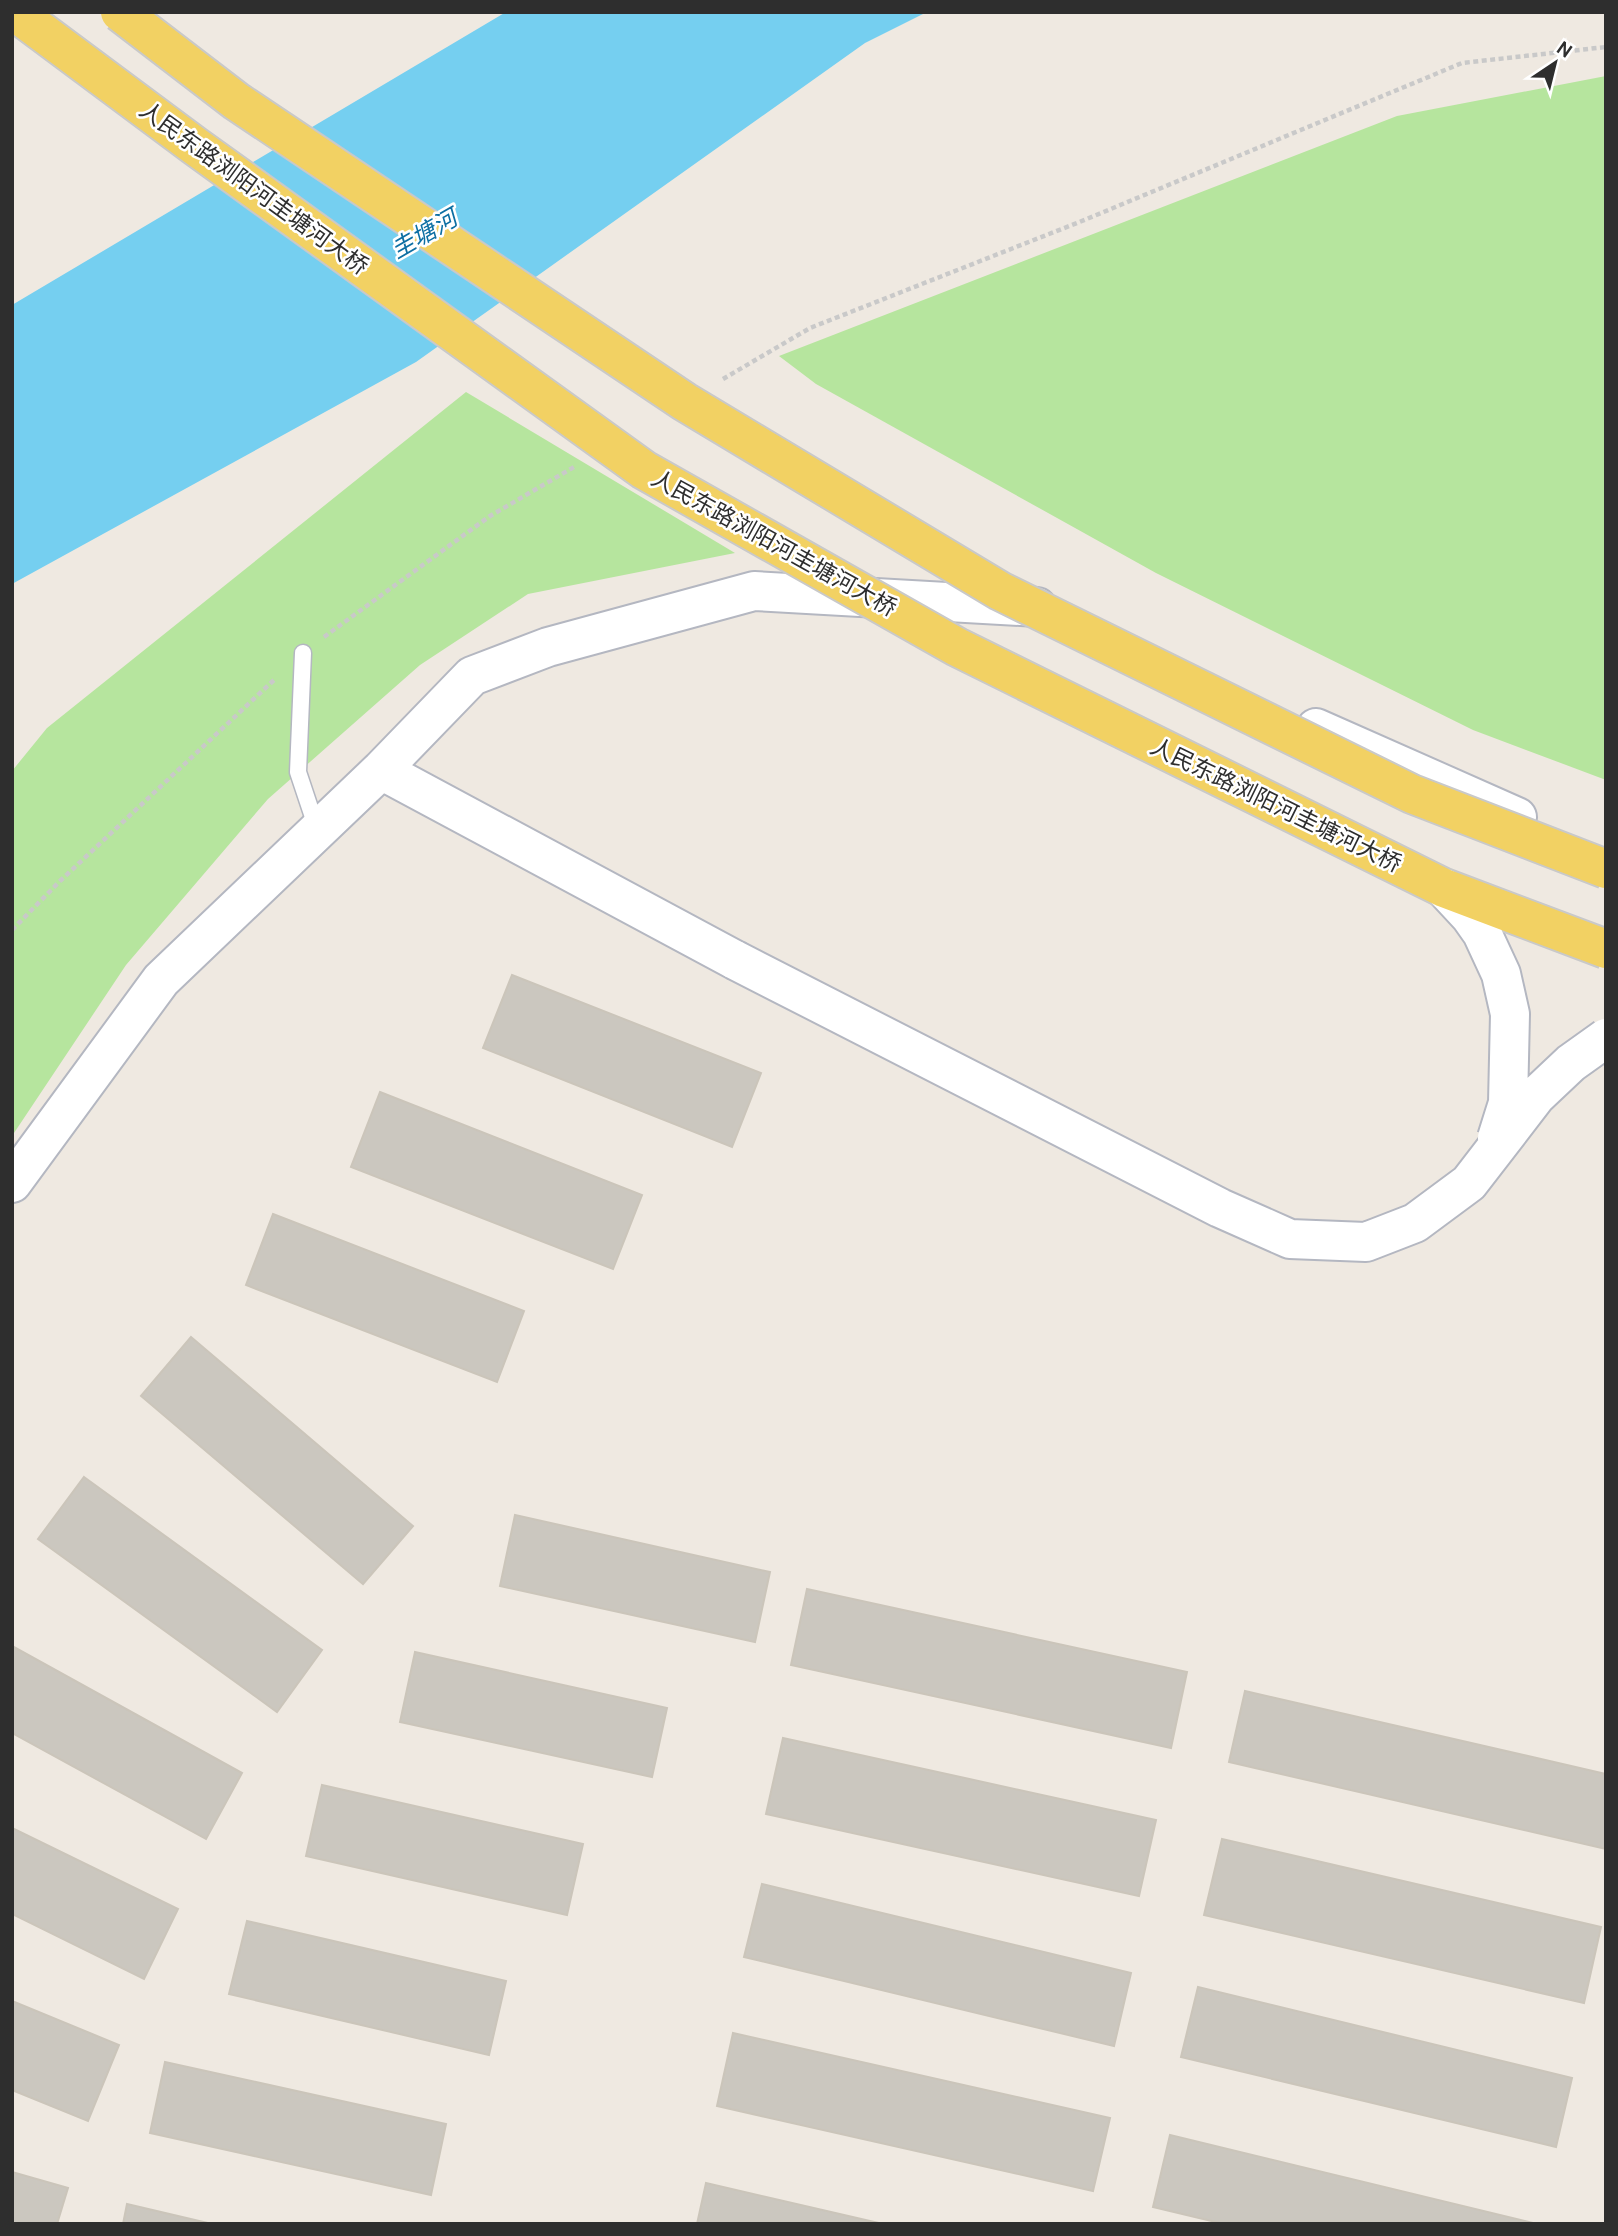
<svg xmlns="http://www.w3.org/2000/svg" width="1618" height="2236" font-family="Cabin,'Noto Sans SC',sans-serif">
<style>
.green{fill:#b6e59e}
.water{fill:#75cff0}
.building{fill:#cbc7bf;stroke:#cbc5ba;stroke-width:2}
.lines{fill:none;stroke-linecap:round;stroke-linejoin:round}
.lane-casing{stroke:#b4b7c1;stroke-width:19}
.secondary-casing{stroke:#b4b7c1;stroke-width:42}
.path{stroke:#c9c9c9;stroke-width:4.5;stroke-dasharray:5 3.5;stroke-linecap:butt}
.lane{stroke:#fff;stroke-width:16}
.secondary{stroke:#fff;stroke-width:38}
.secondary-bridge-casing{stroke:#b4b7c1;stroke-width:42;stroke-linecap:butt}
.primary-bridge-casing{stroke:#c9c9c9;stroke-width:42;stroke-linecap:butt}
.secondary-bridge{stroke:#fff;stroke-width:38}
.primary-bridge{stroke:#f2d163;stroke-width:38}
.labels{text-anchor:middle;stroke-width:5;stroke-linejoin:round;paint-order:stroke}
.street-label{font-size:23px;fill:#2e2e2e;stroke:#fff}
.water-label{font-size:24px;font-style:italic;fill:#0d6fa3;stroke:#fff}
</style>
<rect width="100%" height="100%" fill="#efe9e1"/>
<!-- green -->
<path class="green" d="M1606,76V780L1473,730L1156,573L816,384L779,356L1397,116Z
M466,392L735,553L528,594L420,665L268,799L126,965L12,1136V771L47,728Z"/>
<!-- water -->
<path class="water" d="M506,12H927L865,43L416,362L12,584V305Z"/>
<!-- building -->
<path class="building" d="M512,975L761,1073L732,1147L483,1048Z
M380,1092L642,1195L613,1269L351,1167Z
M273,1214L524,1311L497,1382L246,1285Z
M191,1337L413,1526L363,1584L141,1396Z
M84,1477L322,1650L277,1712L38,1539Z
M515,1515L770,1572L755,1642L500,1586Z
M807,1589L1187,1672L1171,1748L791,1665Z
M12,1646L242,1773L206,1839L12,1733Z
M415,1652L667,1708L652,1777L400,1722Z
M1245,1691L1606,1774V1849L1229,1762Z
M783,1738L1156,1820L1139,1896L766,1814Z
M322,1785L583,1844L567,1915L306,1856Z
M12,1828L178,1909L144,1979L12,1914Z
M1222,1839L1601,1927L1584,2003L1204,1915Z
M762,1884L1131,1973L1114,2046L744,1957Z
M247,1921L506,1981L489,2055L229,1994Z
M1198,1987L1572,2078L1556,2147L1181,2057Z
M12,2001L119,2045L88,2121L12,2090Z
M733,2033L1110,2118L1093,2191L717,2106Z
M165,2062L446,2124L431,2195L150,2133Z
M1170,2135L1537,2224H1224L1153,2207Z
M12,2172L68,2188L57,2224H12Z
M706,2183L883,2224H697Z
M127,2204L212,2224H123Z"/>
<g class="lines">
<defs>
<path id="lane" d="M303,653L298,772L317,829"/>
<path id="secondary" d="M1316,728L1517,817
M381,770L735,960
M12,1183L161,980L381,770L472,676L548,647L754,591L1037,607"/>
</defs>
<!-- lane casing -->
<use href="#lane" class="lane-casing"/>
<!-- secondary casing -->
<use href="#secondary" class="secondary-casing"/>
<!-- path -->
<path class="path" d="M723,379L810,328L1077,223L1462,63L1606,47
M324,637L490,516L574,467
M12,930L59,882L275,679"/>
<!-- lane -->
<use href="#lane" class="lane"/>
<!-- secondary -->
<use href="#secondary" class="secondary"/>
<defs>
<path id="secondary-bridge" d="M1444,888L1470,916L1482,933L1501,974L1510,1014L1508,1103L1497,1138
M735,960L1220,1208L1290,1239L1366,1242L1415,1223L1469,1183L1536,1096L1571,1063L1606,1038"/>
<path id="primary-bridge" d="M15,12L195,146L644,470L957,647L1444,888L1606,949
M120,12L236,101L685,402L1000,591L1412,794L1606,869"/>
</defs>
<!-- secondary-bridge casing -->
<use href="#secondary-bridge" class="secondary-bridge-casing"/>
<!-- primary-bridge casing -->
<use href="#primary-bridge" class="primary-bridge-casing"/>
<!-- secondary-bridge -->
<use href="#secondary-bridge" class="secondary-bridge"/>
<!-- primary-bridge -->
<use href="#primary-bridge" class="primary-bridge"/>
</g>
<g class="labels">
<!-- street labels -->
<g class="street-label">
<text transform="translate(254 188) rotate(36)" y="8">人民东路浏阳河圭塘河大桥</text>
<text transform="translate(774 543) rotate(29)" y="8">人民东路浏阳河圭塘河大桥</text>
<text transform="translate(1276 805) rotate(26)" y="8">人民东路浏阳河圭塘河大桥</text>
</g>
<!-- water labels -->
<g class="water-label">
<text transform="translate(424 234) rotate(-30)" y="8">圭塘河</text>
</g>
</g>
<!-- border -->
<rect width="1618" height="2236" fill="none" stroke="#2e2e2e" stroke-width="28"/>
<!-- north arrow -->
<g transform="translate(1555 63) rotate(35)" stroke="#ffffff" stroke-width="5" paint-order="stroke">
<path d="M0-5L12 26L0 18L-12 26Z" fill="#2e2e2e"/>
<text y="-10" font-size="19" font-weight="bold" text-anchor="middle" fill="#2e2e2e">N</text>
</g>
</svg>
